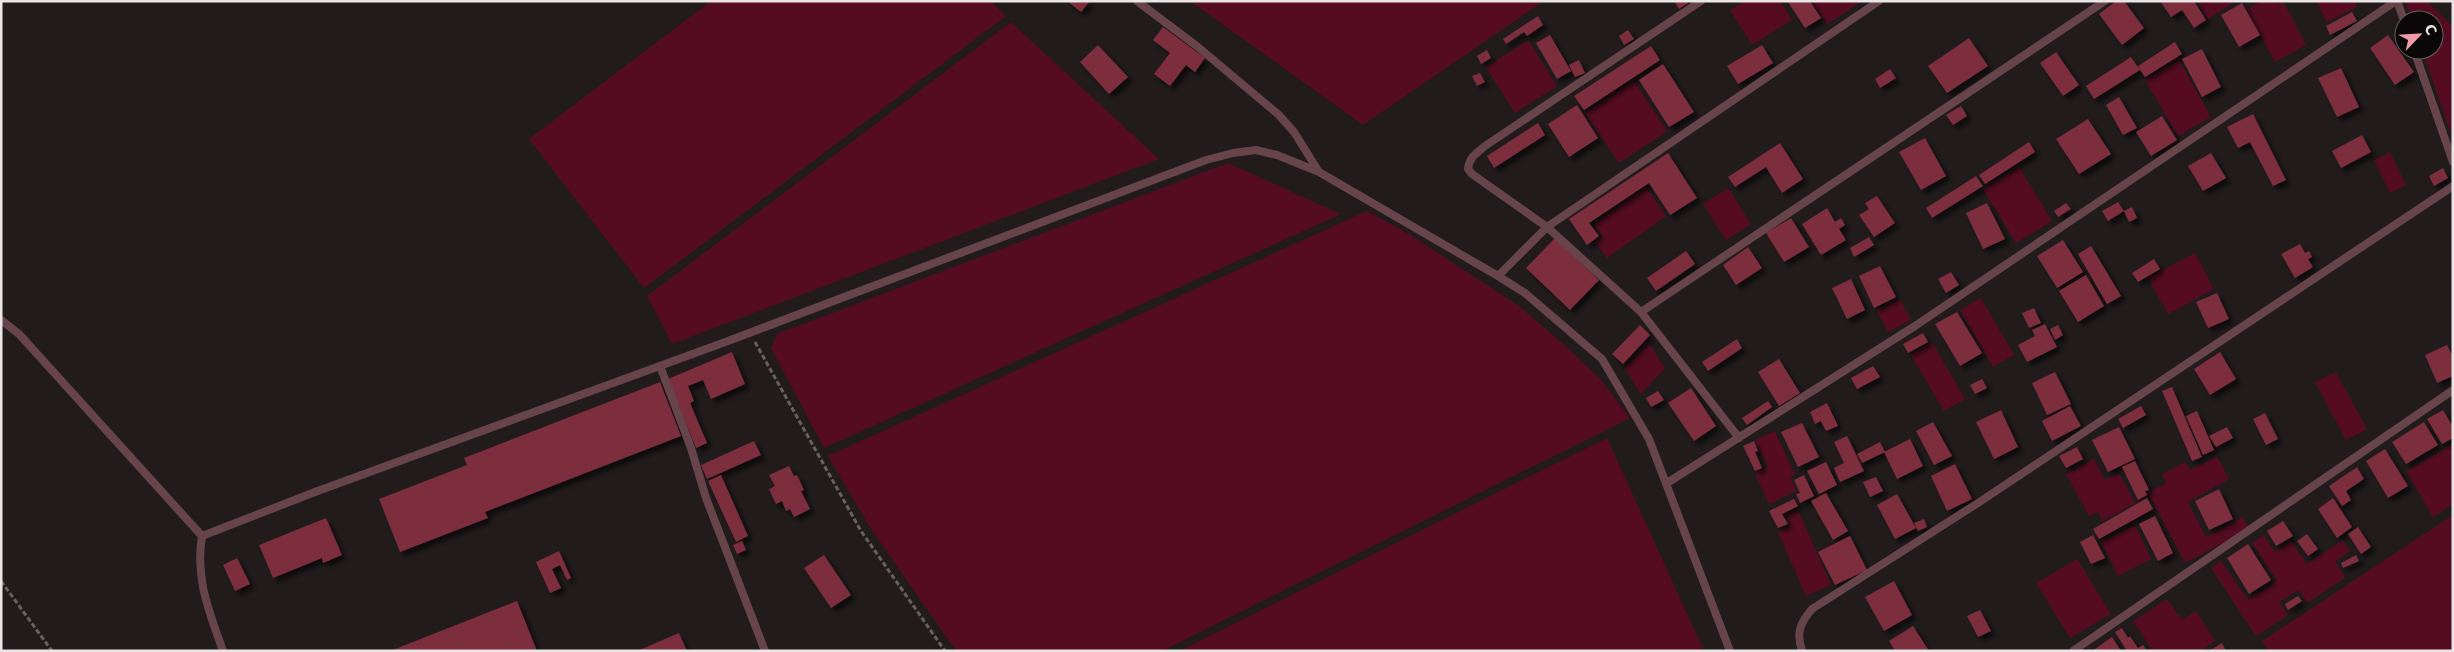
<svg xmlns="http://www.w3.org/2000/svg" width="2454" height="652" font-family="'DejaVu Sans',sans-serif">
<style>
.green{fill:#550c22}
.building{fill:#7b2d3e;filter:url(#shadow)}
.lines{fill:none;stroke-linecap:round;stroke-linejoin:round}
.path{stroke:#666061;stroke-width:3;stroke-dasharray:5 2.5;stroke-linecap:butt}
.lane{stroke:#67444a;stroke-width:8}
</style>
<defs>
<filter id="shadow"><feDropShadow dx="4.5" dy="4.5" stdDeviation="2.5" flood-color="#0009"/></filter>
</defs>
<rect width="100%" height="100%" fill="#211b1c"/>
<!-- green -->
<path class="green" d="M711,1H991L1006,16L644,288L529,139Z
M1190,1H1544L1363,125Z
M1745,1H1780L1792,20L1752,45L1730,10Z
M1812,1H1863L1827,24Z
M2197,1H2236L2208,19Z
M2262,1H2276L2278,4L2283,1L2306,45L2275,62L2247,9Z
M2316,1H2354L2357,7L2327,22Z
M2405,1H2427L2453,27V139L2422,50H2434V20H2412Z
M1011,22L1159,159L672,344L647,296Z
M1528,40L1557,86L1515,113L1486,67Z
M2179,60L2211,117L2178,136L2145,80Z
M1634,81L1667,131L1619,163L1585,113Z
M2390,152L2406,185L2390,193L2374,160Z
M1228,163L1341,214L824,448L771,348L777,334Z
M2019,167L2052,221L2016,243L1983,189Z
M1646,187L1666,216L1607,258L1595,242L1603,237L1594,224Z
M1728,188L1751,224L1726,240L1703,204Z
M1367,211L1409,234L1519,306L1570,350L1601,380L1630,418L1162,651H956L869,526L828,456Z
M2195,253L2214,289L2168,314L2148,278Z
M1981,298L2014,355L1993,367L1960,310Z
M1900,299L1911,320L1888,332L1877,311Z
M1932,342L1965,399L1944,411L1911,355Z
M1649,343L1665,368L1641,394L1625,368Z
M2336,372L2367,429L2346,440L2315,382Z
M1775,431L1795,475L1790,477L1796,491L1769,504L1755,473L1768,467L1755,440Z
M1607,438L1704,651H1179Z
M2453,444V504L2433,517L2406,471Z
M2217,456L2229,479L2188,502L2206,537L2243,517L2249,529L2185,563L2148,493L2166,483L2162,474L2186,462L2190,470Z
M2094,459L2105,480L2119,473L2135,503L2102,521L2098,512L2089,516L2066,474Z
M1798,510L1831,585L1806,596L1778,532L1790,526L1786,515Z
M2453,515V651H2268L2262,641Z
M2135,525L2151,559L2118,576L2101,542Z
M2264,535L2275,552L2291,541L2307,564L2343,540L2350,551L2335,561L2345,578L2307,603L2299,590L2279,602L2288,615L2256,636L2211,568L2221,561L2248,600L2277,581L2252,543Z
M2077,559L2111,614L2070,638L2036,583Z
M2167,599L2182,620L2196,611L2215,641L2201,651H2153L2133,621Z"/>
<!-- building -->
<path class="building" d="M1067,1H1090L1081,12Z
M1674,1H1686L1688,3L1679,9Z
M1810,1L1821,18L1805,28L1788,2Z
M2116,1H2124L2144,28L2122,45L2099,14Z
M2160,1H2194L2206,20L2194,28L2182,10L2171,17Z
M2242,3L2260,35L2239,47L2221,15Z
M2352,12L2357,21L2330,35L2326,26Z
M1538,16L1543,25L1527,36L1524,32L1506,44L1503,39Z
M1163,27L1205,58L1195,72L1186,65L1170,86L1154,74L1170,53L1153,40Z
M1628,30L1634,39L1624,45L1619,36Z
M1550,35L1571,71L1557,79L1536,43Z
M2388,35L2414,72L2395,85L2370,48Z
M1969,38L1988,66L1947,93L1928,66Z
M2175,42L2182,54L2145,77L2140,70L2094,99L2086,86L2131,57L2140,70L2138,66Z
M1098,45L1128,77L1109,94L1080,62Z
M1762,45L1773,63L1738,84L1727,66Z
M1651,46L1660,60L1584,110L1574,96Z
M2202,49L2221,87L2202,97L2182,59Z
M1487,50L1491,58L1481,64L1477,56Z
M2056,52L2079,85L2063,96L2040,63Z
M1579,60L1585,73L1575,77L1569,65Z
M1663,64L1694,112L1669,127L1639,80Z
M2341,68L2359,107L2337,117L2318,78Z
M1890,69L1896,78L1880,88L1875,79Z
M1480,73L1485,82L1477,86L1472,76Z
M2119,97L2137,128L2123,135L2106,105Z
M1577,105L1598,138L1569,157L1548,124Z
M1961,106L1967,116L1953,125L1946,115Z
M2253,114L2286,180L2273,186L2250,142L2238,148L2227,127Z
M2162,116L2177,140L2151,156L2136,132Z
M2088,119L2111,154L2079,174L2056,139Z
M1538,123L1545,135L1494,168L1487,156Z
M2362,135L2371,152L2341,168L2332,151Z
M1925,138L1946,176L1921,190L1899,152Z
M2029,142L2035,152L1985,184L1979,175Z
M1780,143L1803,179L1782,193L1766,167L1735,187L1728,177Z
M1668,153L1697,198L1670,215L1649,183L1589,223L1599,236L1587,245L1569,219Z
M2211,153L2226,178L2203,191L2188,166Z
M2443,168L2448,178L2434,186L2429,176Z
M1976,176L1983,186L1932,218L1926,208Z
M1877,196L1895,223L1874,237L1859,215L1869,209L1865,203Z
M2118,202L2124,211L2108,221L2102,211Z
M1987,203L2005,239L1983,249L1966,213Z
M2066,203L2071,209L2058,217L2054,211Z
M2132,207L2137,218L2129,222L2124,211Z
M1827,208L1835,222L1841,218L1845,225L1839,229L1846,240L1821,255L1802,224Z
M1791,218L1809,247L1784,262L1766,233Z
M1869,237L1874,245L1854,257L1850,248Z
M1555,238L1599,280L1570,310L1526,268Z
M2063,240L2083,272L2057,288L2037,256Z
M2300,244L2305,253L2309,251L2312,257L2308,259L2313,267L2295,278L2281,254Z
M2091,246L2121,296L2107,304L2078,254Z
M1748,247L1762,268L1736,285L1723,265Z
M1686,251L1695,264L1656,291L1647,278Z
M2154,259L2160,269L2138,282L2132,273Z
M1880,266L1896,297L1874,308L1859,276Z
M1951,272L1959,285L1946,293L1938,279Z
M2086,275L2104,306L2078,322L2059,291Z
M1851,279L1865,310L1847,319L1832,288Z
M2217,293L2229,319L2208,328L2196,302Z
M2034,308L2041,323L2029,328L2022,313Z
M1957,312L1982,353L1960,366L1935,324Z
M2045,324L2057,347L2027,362L2018,345L2035,336L2032,330Z
M1640,325L1650,335L1623,364L1612,354Z
M2058,325L2063,335L2055,340L2050,329Z
M1923,333L1928,342L1908,353L1903,344Z
M1737,339L1742,348L1708,371L1702,362Z
M2447,345L2453,357V376L2437,383L2425,355Z
M732,352L745,384L711,399L703,380L688,386L694,401L690,403L707,443L696,448L668,379Z
M2220,352L2236,379L2210,395L2194,369Z
M1779,359L1800,393L1779,406L1758,372Z
M1873,366L1880,377L1857,389L1851,378Z
M2055,372L2071,404L2047,415L2032,383Z
M1982,379L1987,388L1975,394L1970,385Z
M660,382L681,436L485,512L488,518L400,552L379,499L467,465L464,458Z
M2172,387L2202,457L2192,461L2162,391Z
M1691,388L1716,426L1694,441L1668,403Z
M1658,391L1664,400L1651,407L1646,398Z
M1768,401L1772,407L1747,425L1742,418Z
M1827,403L1838,426L1826,431L1821,421L1815,424L1810,412Z
M2070,406L2081,426L2052,441L2042,421Z
M2141,406L2146,415L2123,428L2118,419Z
M2001,410L2018,447L1994,459L1976,422Z
M2443,410L2453,427V438L2442,444L2427,419Z
M2197,411L2214,450L2203,455L2186,416Z
M2265,413L2278,439L2266,445L2253,419Z
M1933,422L1952,456L1934,465L1916,431Z
M2424,422L2438,445L2406,464L2392,442Z
M1802,423L1819,457L1798,467L1781,432Z
M2119,427L2135,459L2108,472L2092,440Z
M2227,427L2233,438L2216,447L2209,436Z
M1847,436L1864,471L1840,482L1834,468L1844,463L1834,442Z
M1910,439L1923,466L1897,479L1884,452Z
M754,441L761,455L707,479L701,465Z
M1754,441L1758,451L1755,452L1762,468L1755,471L1743,446Z
M1880,442L1885,452L1862,463L1857,454Z
M2077,447L2083,459L2066,468L2059,456Z
M2385,449L2408,486L2388,498L2366,461Z
M2135,461L2149,490L2145,491L2147,495L2138,500L2122,467Z
M1826,462L1837,485L1819,494L1807,471Z
M1955,464L1972,499L1947,511L1931,476Z
M789,466L794,476L797,475L804,490L801,491L810,509L794,517L790,509L786,511L782,501L776,504L769,489L775,486L769,475Z
M2357,467L2364,479L2346,491L2351,500L2342,506L2329,486Z
M721,475L748,536L736,542L708,481Z
M1804,475L1814,496L1800,503L1796,494L1800,493L1794,480Z
M1876,477L1883,491L1870,497L1863,482Z
M2219,489L2233,519L2209,530L2195,501Z
M1826,493L1848,531L1833,540L1811,501Z
M1897,494L1916,528L1895,539L1877,505Z
M2147,498L2153,509L2099,539L2093,529Z
M2333,498L2352,527L2337,538L2318,509Z
M1794,499L1798,506L1782,514L1788,524L1778,528L1769,511Z
M2155,516L2173,553L2158,561L2139,524Z
M326,518L342,555L323,563L322,558L273,578L259,545Z
M1924,519L1927,527L1918,531L1914,523Z
M2283,521L2293,536L2276,546L2267,531Z
M2358,527L2371,547L2361,554L2348,534Z
M2307,534L2318,549L2308,556L2297,541Z
M2093,535L2105,558L2091,564L2080,542Z
M1850,536L1867,570L1835,585L1818,552Z
M742,541L746,550L737,554L733,545Z
M2248,544L2271,580L2249,594L2227,558Z
M559,551L571,578L567,580L560,565L552,569L561,588L550,593L536,562Z
M824,555L851,595L831,608L804,568Z
M2356,555L2359,561L2343,568L2341,563Z
M237,558L250,584L235,591L223,565Z
M1894,581L1912,615L1884,631L1865,597Z
M2298,596L2302,601L2288,610L2285,604Z
M517,601L537,651H390Z
M1980,610L1991,631L1978,637L1967,616Z
M1913,626L1929,651H1895L1889,641Z
M2122,628L2128,638L2130,636L2138,648L2143,645L2147,651H2127L2115,632Z
M679,633L687,651H637Z
M2112,637L2121,651H2092Z
M2222,643L2226,651H2209Z"/>
<g class="lines">
<!-- path -->
<path class="path" d="M755,342L861,531L945,651
M1,581L52,651"/>
<!-- lane -->
<path class="lane" d="M1137,1L1198,47L1279,115L1294,132L1319,172
M2397,1L2404,20
M2414,50L2453,162
M1498,276L1547,227L1879,1
M1641,312L1547,227L1472,174L1468,169C1469,157 1477,153 1485,146L1701,1
M1,320L19,334L202,536
M660,366L691,448L706,498L765,651
M1739,438L1641,312L2105,1
M1667,483L1915,326L2396,1
M223,651C209,611 195,579 202,536L315,492L728,341L1206,160L1233,153L1256,150L1277,155L1319,172L1498,276L1525,293L1602,359L1649,439L1730,651
M1802,651C1796,633 1800,623 1812,609L1981,501L2453,186
M2073,651L2453,390"/>
</g>
<!-- border -->
<rect width="2454" height="652" fill="none" stroke="#eae5e6" stroke-width="5"/>
<!-- north arrow -->
<g transform="translate(2419 35) rotate(65)"><circle r="24" fill="#090707" stroke="#636060"/>
<path d="M0-4L9 19L0 12L-9 19Z" fill="#f39aa8"/>
<text y="-8" font-size="14" font-weight="bold" text-anchor="middle" fill="#eae5e6">С</text>
</g>
</svg>
